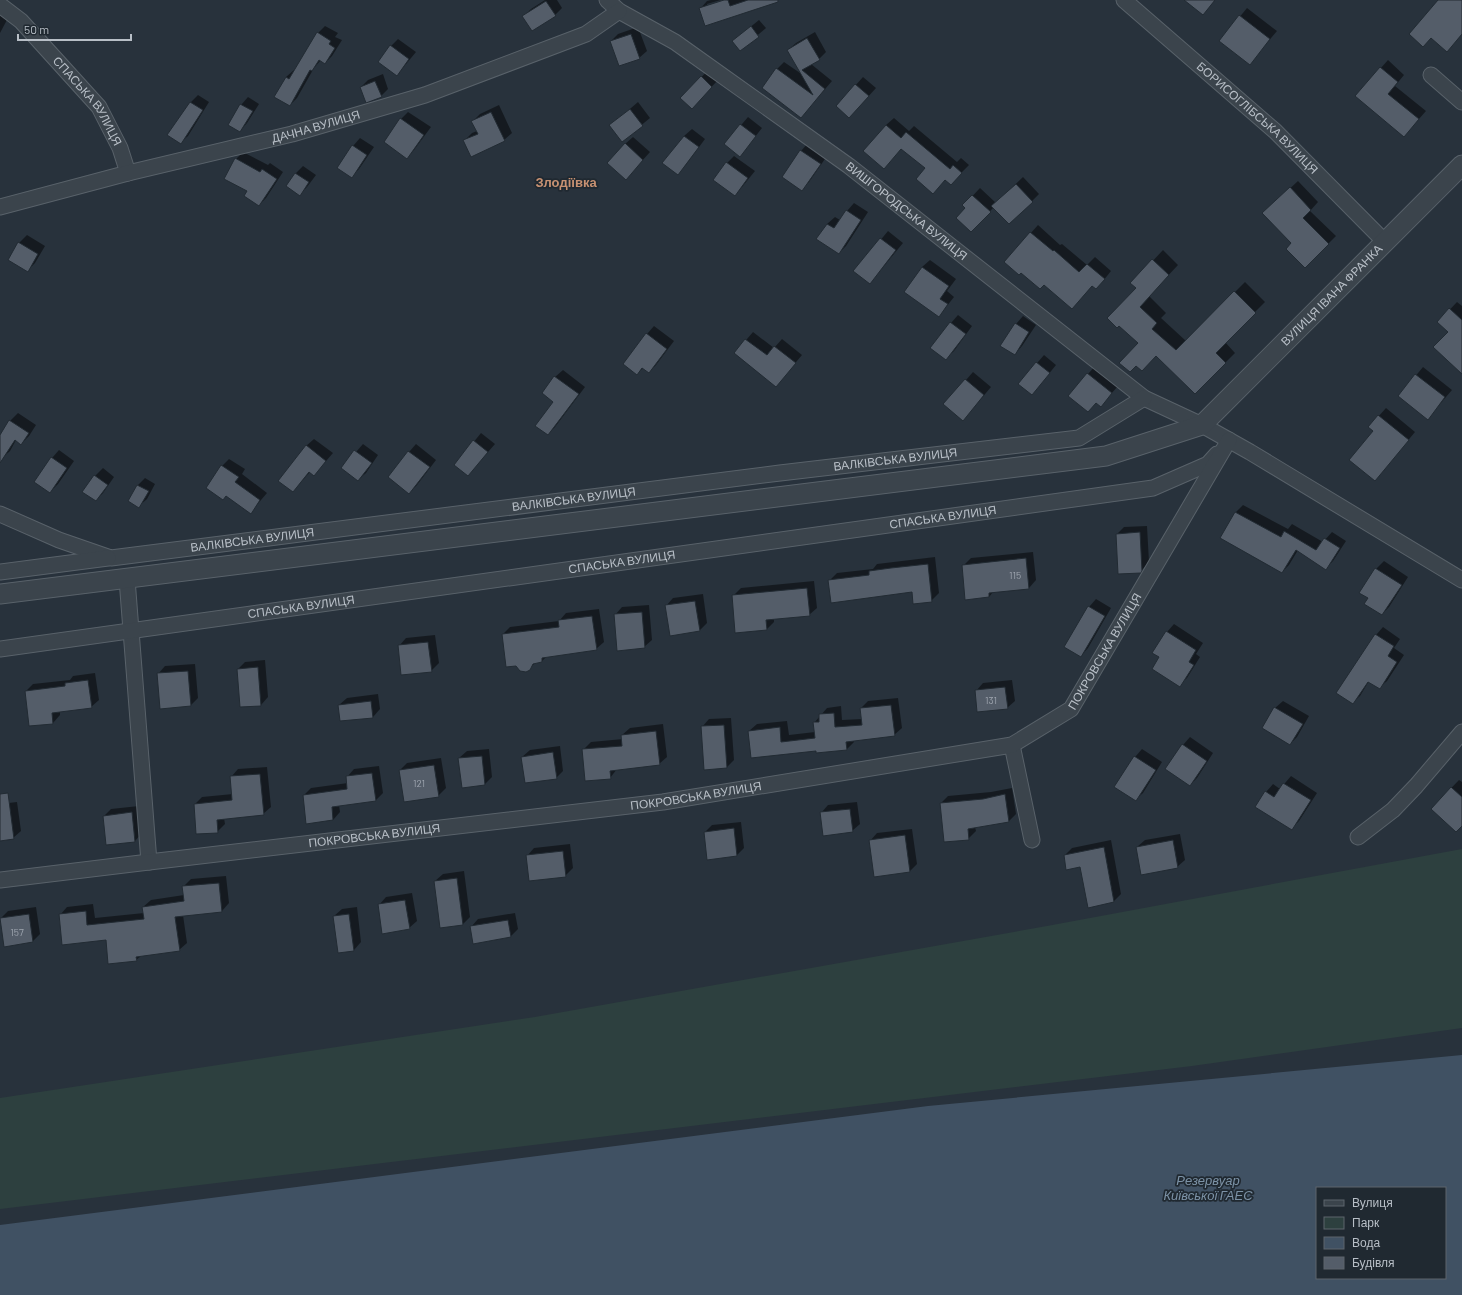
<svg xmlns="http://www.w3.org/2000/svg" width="1462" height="1295" font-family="Barlow,sans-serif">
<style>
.green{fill:#2d403f}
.water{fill:#405163;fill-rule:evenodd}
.shadow{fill:#0007}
.building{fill:#545d69;stroke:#222b33}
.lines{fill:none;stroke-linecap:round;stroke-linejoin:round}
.minor-casing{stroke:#59626a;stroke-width:17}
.tertiary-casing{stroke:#59626a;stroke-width:21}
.minor{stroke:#3b444c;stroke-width:15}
.tertiary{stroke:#3b444c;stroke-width:19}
.labels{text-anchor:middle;stroke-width:3.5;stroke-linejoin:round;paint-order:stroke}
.number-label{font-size:10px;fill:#9fa6b0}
.street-label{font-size:12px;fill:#b8bfc7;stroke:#202931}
.neighbourhood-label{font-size:13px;font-weight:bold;fill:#c79172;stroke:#202931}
.water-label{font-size:13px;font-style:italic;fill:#7c92a6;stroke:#202931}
</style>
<rect width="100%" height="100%" fill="#28323c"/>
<!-- green -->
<path class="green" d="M1462,849V1028L1192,1066L0,1209V1098L535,1017L1047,926Z"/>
<!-- water -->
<path class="water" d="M1462,1055V1295H0V1225L928,1106ZM1317,1188H1445V1278H1317Z"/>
<!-- shadow -->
<path class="shadow" d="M545,0H557L562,8L555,15L523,17L531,9Z
M711,0H721L707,4V6L727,0H777L774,3L700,9L707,1Z
M1247,8L1277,31L1249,64L1220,41Z
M0,14L8,18L0,33Z
M759,20L766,28L740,50L733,41Z
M325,26L338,33L335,37L342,40L332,56L325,63L321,60L314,68L297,98L290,105L286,77L294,70L295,71L318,33Z
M638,27L647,51L639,58L611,41L618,34Z
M815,32L826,52L819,59L811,64L832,81L808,109L777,69L784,62L803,75L788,50L796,43Z
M398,39L416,52L397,75L391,46Z
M1388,60L1404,75L1395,86L1426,111L1404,136L1356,96Z
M709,69L719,79L699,100L682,98Z
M383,74L388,89L381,96L361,87L368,80Z
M863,77L876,88L857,109L837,106Z
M198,95L209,102L188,136L180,143L169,135L191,102Z
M248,97L259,104L247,123L240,131L229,124L241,105Z
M638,102L650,118L622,141L610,126Z
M499,105L512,133L504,140L464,141L472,133L477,131L473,121L480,114Z
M408,112L431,127L414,150L407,158L401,119Z
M748,117L762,128L740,156L725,144Z
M894,118L909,131L914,126L957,162L961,158L969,165L958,176L926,168L886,125Z
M692,129L705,139L685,166L677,174L684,136Z
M633,137L650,152L633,171L625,144Z
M360,138L374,147L359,169L351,177L353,146Z
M808,143L827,156L809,182L802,189L801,151Z
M243,152L268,165L270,163L283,172L266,198L259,205L248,191L236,159Z
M734,156L755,171L742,187L735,195L727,163Z
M303,166L316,175L307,187L300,194L287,185L296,173Z
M1023,177L1039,194L1032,201L994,207L971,231L967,208L964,205L980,188L996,203Z
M1298,181L1318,202L1310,211L1336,236L1305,267L1271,206Z
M854,203L868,212L846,246L839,253L818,239L827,224L835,217L840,220L847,211Z
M1038,225L1060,245L1062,244L1087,265L1095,257L1111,271L1103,281L1093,285L1072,308L1044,283L1005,262Z
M888,231L903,243L870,283L855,271Z
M27,235L45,246L35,263L28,270L19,243Z
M1163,250L1178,265L1149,296L1166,313L1161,318L1186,341L1245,282L1265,302L1225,342L1235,353L1195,393L1157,355L1139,343L1137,288L1132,283Z
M930,260L956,279L947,291L954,297L939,316L905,292L922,267Z
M1457,302L1462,306V370L1449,332L1438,322Z
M958,315L972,326L954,351L946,358L951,323Z
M1023,316L1036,325L1022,346L1015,354L1016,324Z
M654,326L674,341L656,365L649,372L643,368L637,374L624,364L647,334Z
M753,332L774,348L782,339L802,355L776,386L735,353Z
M1044,355L1056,365L1039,386L1019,384Z
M1095,366L1119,385L1101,405L1097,402L1088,411V374Z
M1423,367L1452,390L1428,418L1399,396Z
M563,370L585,387L555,427L548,434L555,402V377Z
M973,372L991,387L970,412L945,404Z
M1386,408L1415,432L1375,480L1374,431L1369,427Z
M18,413L36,425L29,436L21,444L16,440L10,451L2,458L0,457V436L10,421Z
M481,433L495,444L468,475L455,465Z
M314,439L333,453L314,475L310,472L293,491L306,446Z
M363,444L378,455L366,473L358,480L342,468Z
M416,444L436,460L417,485L409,493V452Z
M59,450L74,461L58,484L50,492L52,458Z
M229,459L245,469L242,474L267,493L250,513L222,466Z
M103,468L114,477L103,493L96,500L84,492L95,476Z
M145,478L155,484L147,499L139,506L129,501L138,485Z
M1243,505L1288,529L1292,524L1323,542L1332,532L1346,541L1333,561L1326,568L1298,550L1289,565L1282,572L1222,538L1236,512Z
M1147,526L1149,562L1140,572L1117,534L1124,527Z
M1033,552L1036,580L1029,588L993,592L989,597L963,566L971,558Z
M935,557L939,593L931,601L913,591L830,580L837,573L873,569L877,564Z
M1384,561L1408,577L1389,607L1382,614L1369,597L1361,592L1376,569Z
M814,581L817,608L809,615L774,618V622L767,629L733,596L741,588Z
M703,594L707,623L700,630L671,635L666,606L673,598Z
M1096,599L1111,608L1088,648L1081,656L1089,607Z
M649,605L652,640L644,647L615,615L622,607Z
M599,609L604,642L596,649L547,656L542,661L536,662L529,669L503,634L510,627L559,621L566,613Z
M1174,624L1203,643L1196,654L1200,657L1187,678L1179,685L1160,657L1167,632Z
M1383,627L1400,639L1394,648L1404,655L1387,681L1379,688L1369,681L1360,696L1352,703L1376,635Z
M435,635L439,663L431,671L399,646L406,638Z
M265,660L268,697L261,705L238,669L245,662Z
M195,664L198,698L191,705L158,674L165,666Z
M95,673L99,700L91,707L60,711V715L53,723L30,725L26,691L33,684L70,680L73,676Z
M1012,680L1015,701L1007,708L976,691L983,683Z
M378,694L380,709L373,717L339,705L347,698Z
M898,698L902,728L894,735L854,740V742L847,749L817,750L752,757L749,731L757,724L787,721L789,735L815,732L814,723L827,708L841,706L842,720L862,719L861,708L868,701Z
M1283,701L1309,716L1297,737L1290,744L1275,708Z
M731,718L734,760L727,767L702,727L709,719Z
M663,724L667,757L659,764L617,769L610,778L583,750L591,742L623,739L622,735L630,728Z
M1190,737L1213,753L1197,778L1190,785L1183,745Z
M560,746L563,771L556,778L522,757L530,750Z
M489,749L492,777L484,785L459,758L467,751Z
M1142,749L1162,762L1143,793L1135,800V757Z
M441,758L446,788L438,796L400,770L407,763Z
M379,766L383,793L376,800L339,805L340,812L333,820L307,823L304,795L311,788L348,783L347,777L354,769Z
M267,767L271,807L263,814L224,818L225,824L217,832L195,804L202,797L233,794L231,777L238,769Z
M1291,776L1317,793L1299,821L1292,828L1266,792L1273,784L1280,789Z
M1459,780L1462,782V825L1432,808Z
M1012,788L1016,814L1009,821L975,827L976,831L968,839L941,803L948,796L991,792Z
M17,802L21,831L13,838L0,840V804Z
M857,802L860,824L852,831L821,813L828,805Z
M139,806L142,833L135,841L104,816L111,809Z
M741,822L744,848L737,855L705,832L712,825Z
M912,829L917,864L910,871L875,876L870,841L877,833Z
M1180,834L1185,860L1177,867L1137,847L1145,840Z
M1111,840L1121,894L1114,901L1088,906L1080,866L1065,855L1072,848Z
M570,844L573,868L565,876L527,856L534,848Z
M464,871L470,917L463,924L441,927L435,881L443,874Z
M226,876L229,903L222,911L183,915L187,943L179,950L141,956L136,960L106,939L60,915L67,907L93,904L95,918L144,913L143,907L151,900L184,895L183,887L191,879Z
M412,893L417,921L409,928L379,905L386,897Z
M36,907L40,934L33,941L1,918L8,911Z
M357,907L361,942L354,950L334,916L342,909Z
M515,913L518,929L511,936L471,927L478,919Z"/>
<!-- building -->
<path class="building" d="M724,0H728L730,6L748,0H778V2L705,26L699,8Z
M1184,0H1215L1203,15Z
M1438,0H1462V34L1447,52L1431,38L1423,47L1409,34Z
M546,1L556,16L532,31L522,16Z
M1239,15L1270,39L1250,65L1219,41Z
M751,26L759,37L740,51L732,41Z
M317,32L331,41L329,44L335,48L325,64L319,60L312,71L310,70L290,106L274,97L286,77L289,79Z
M631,34L640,59L619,66L610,41Z
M807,38L820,60L802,70L825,89L801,118L762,88L776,68L813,95L787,50Z
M390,45L409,59L397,76L378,62Z
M1380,67L1398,82L1388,94L1419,119L1404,137L1355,96Z
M701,76L712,87L692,109L680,98Z
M375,81L382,97L366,103L360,87Z
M855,84L869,96L849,118L836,106Z
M190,102L203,110L181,144L167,135Z
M240,104L253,111L240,132L228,125Z
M630,109L643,126L622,142L609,125Z
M491,112L505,141L471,157L463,140L478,134L471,121Z
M400,118L424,135L407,159L384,142Z
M740,124L756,136L740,157L724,144Z
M886,125L901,138L906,132L950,169L953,165L962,173L951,185L945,180L933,194L916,179L925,168L901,149L884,169L863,151Z
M684,136L699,147L678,175L662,163Z
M625,143L643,160L626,180L607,163Z
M352,145L367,155L352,178L337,168Z
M800,150L821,164L802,191L782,177Z
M235,158L260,172L262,169L277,179L259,206L244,196L247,191L224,179Z
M726,162L748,178L735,196L713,180Z
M295,173L309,182L300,196L286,186Z
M1016,184L1033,202L1009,224L991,206Z
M1290,187L1311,210L1303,218L1329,244L1305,268L1286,249L1291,243L1262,213Z
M972,195L991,212L971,232L956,218L965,208L962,205Z
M846,210L861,220L839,254L816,239L827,224L834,228Z
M1030,232L1053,251L1054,250L1079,272L1087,264L1105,279L1096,289L1092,286L1072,309L1044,285L1040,289L1021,273L1019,275L1004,262Z
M880,238L896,250L870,284L853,271Z
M18,242L38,254L28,272L8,260Z
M1152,259L1169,275L1140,307L1157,323L1152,329L1176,350L1234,291L1256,313L1216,353L1226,363L1195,394L1156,356L1142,371L1136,366L1130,372L1119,363L1138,343L1119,326L1117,328L1107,318L1136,288L1130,283Z
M922,267L949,286L940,299L948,304L939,317L904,292Z
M1449,308L1462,320V374L1433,347L1448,332L1437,322Z
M950,322L966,334L946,360L930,348Z
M1015,323L1029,332L1015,355L1000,346Z
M646,333L667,349L649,373L642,368L637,375L623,364Z
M745,339L767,355L774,346L796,363L776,387L734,353Z
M1036,362L1050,373L1032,395L1018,384Z
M1087,373L1112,393L1101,407L1096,403L1088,412L1068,396Z
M1415,374L1445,397L1428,420L1398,396Z
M554,376L579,394L548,435L535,426L553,402L542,393Z
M965,379L984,395L963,421L943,404Z
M1378,415L1409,440L1375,481L1349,460L1373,431L1368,427Z
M9,420L29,433L21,445L15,440L0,463V435Z
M473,440L488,452L468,476L454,465Z
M306,445L326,461L314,476L309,472L293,492L278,481Z
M354,450L372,463L358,481L341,468Z
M408,451L430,467L409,494L388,477Z
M51,457L67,468L50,493L34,482Z
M221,465L239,477L235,482L260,500L251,514L226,496L223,500L206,488Z
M94,475L108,485L96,501L82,492Z
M137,485L149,491L139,508L128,501Z
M1235,512L1281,537L1284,531L1316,550L1324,538L1340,548L1326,570L1296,550L1282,573L1220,538Z
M1140,532L1142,571L1141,573L1118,574L1116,534Z
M1026,558L1029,589L989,593V597L965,600L962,565Z
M928,564L932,602L913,604L912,592L831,603L828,580L869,575V571L891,568Z
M1375,568L1402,585L1382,615L1364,604L1368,598L1359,593Z
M807,588L810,616L766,620L767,630L735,633L732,595Z
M695,601L700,631L670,636L665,605Z
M1088,606L1105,616L1081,657L1064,647Z
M642,612L645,648L617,651L614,614Z
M592,616L597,650L542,658V662L533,664L530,670L526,672L520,671L516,666L506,667L502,634L559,627L558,620Z
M1166,631L1196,650L1189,662L1194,665L1180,687L1152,669L1159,657L1152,653Z
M1375,634L1394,646L1388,656L1397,662L1380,689L1368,682L1353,704L1336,693Z
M428,642L432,672L401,675L398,645Z
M258,667L261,706L240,707L237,669Z
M188,671L191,706L160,709L157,673Z
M88,680L92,708L52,713L53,724L29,726L25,691L65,686V683Z
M1005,687L1008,709L977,712L975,690Z
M371,701L373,718L340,721L338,705Z
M891,705L895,736L846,742L847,750L816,753V751L751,758L748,731L780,727L781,742L815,738L813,722H819V714L834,713L835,727L862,725L860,708Z
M1274,707L1303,724L1290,745L1262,728Z
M724,725L727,768L704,770L701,726Z
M656,731L660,765L610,771L611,779L585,781L582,749L622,746L621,735Z
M1182,744L1207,761L1190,786L1165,769Z
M553,752L557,779L525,783L521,757Z
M482,756L485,785L462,788L458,758Z
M1134,756L1156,770L1136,801L1114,787Z
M434,765L439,797L404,802L399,770Z
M372,773L376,801L332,807L333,820L306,824L303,795L347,789L346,776Z
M260,774L264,815L217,820L218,833L196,834L194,804L232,800L230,776Z
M1283,783L1311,800L1292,830L1255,807L1265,791L1274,797Z
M1451,787L1462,797V826L1456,832L1431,809Z
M8,793L14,839L0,841V794Z
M1005,794L1009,822L968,829L969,840L944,842L940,803L983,799Z
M850,809L853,832L823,836L820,812Z
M132,812L135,842L106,845L103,816Z
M734,828L737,856L707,860L704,832Z
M905,835L910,872L874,877L869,840Z
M1173,840L1178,868L1141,875L1136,847Z
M1104,847L1114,902L1088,908L1080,867L1066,870L1064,855Z
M563,851L566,877L529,881L526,855Z
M457,878L463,925L440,928L434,881Z
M219,883L222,912L175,917L180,951L136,957L137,961L108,964L106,940L62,945L59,914L86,911L87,925L144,919L142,907L184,901L182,886Z
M405,900L410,929L382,934L378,904Z
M29,914L33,942L4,947L0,918Z
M349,914L354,951L338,953L333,916Z
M508,920L511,937L473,944L470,926Z"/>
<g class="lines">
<defs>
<g id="minor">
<path id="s1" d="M607,0L619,11L675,42L849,166L1144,398L1202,425L1250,452L1462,580"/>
<path id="s2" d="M1124,0L1275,131L1385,242"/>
<path id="s3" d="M0,5L21,21L99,107L120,148L128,173"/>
<path d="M1431,75L1462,102"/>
<path id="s4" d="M0,207L128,173L292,134L425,95L586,34L619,11"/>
<path id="s5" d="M0,514L59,540L111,558L780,473L1079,438L1144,398"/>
<path d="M0,572L108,558"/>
<path d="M127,579L149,862"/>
<path id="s6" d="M0,649L1153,488L1208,464L1217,454"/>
<path d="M1012,745L1032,840"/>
<path d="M1358,837L1393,810L1416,786L1462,732"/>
<path id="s7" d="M0,880L149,862L663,802L1012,745L1071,709L1229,440"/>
</g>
<g id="tertiary">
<path id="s8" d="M0,594L1106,456L1202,425L1462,165"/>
</g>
</defs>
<!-- minor casing -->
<use href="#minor" class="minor-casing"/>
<!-- tertiary casing -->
<use href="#tertiary" class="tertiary-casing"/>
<!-- minor -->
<use href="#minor" class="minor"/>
<!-- tertiary -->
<use href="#tertiary" class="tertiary"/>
</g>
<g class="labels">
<!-- number labels -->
<g class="number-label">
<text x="1015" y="579">115</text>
<text x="991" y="704">131</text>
<text x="419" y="787">121</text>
<text x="17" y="936">157</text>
</g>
<!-- street labels -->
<g class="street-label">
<text dy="4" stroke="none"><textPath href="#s3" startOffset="131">СПАСЬКА ВУЛИЦЯ</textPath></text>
<text dy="4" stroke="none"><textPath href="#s2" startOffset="178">БОРИСОГЛІБСЬКА ВУЛИЦЯ</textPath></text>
<text dy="4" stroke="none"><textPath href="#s4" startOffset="326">ДАЧНА ВУЛИЦЯ</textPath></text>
<text dy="4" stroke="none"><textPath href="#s1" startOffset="367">ВИШГОРОДСЬКА ВУЛИЦЯ</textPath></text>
<text dy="4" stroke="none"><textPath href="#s8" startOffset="1399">ВУЛИЦЯ ІВАНА ФРАНКА</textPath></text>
<text dy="4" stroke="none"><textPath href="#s5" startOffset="910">ВАЛКІВСЬКА ВУЛИЦЯ</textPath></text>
<text dy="4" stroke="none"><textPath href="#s5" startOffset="586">ВАЛКІВСЬКА ВУЛИЦЯ</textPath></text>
<text dy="4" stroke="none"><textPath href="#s6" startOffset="952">СПАСЬКА ВУЛИЦЯ</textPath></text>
<text dy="4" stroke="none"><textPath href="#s5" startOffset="262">ВАЛКІВСЬКА ВУЛИЦЯ</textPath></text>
<text dy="4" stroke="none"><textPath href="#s6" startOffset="628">СПАСЬКА ВУЛИЦЯ</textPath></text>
<text dy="4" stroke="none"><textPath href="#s6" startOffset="304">СПАСЬКА ВУЛИЦЯ</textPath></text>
<text dy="4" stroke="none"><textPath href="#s7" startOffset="1157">ПОКРОВСЬКА ВУЛИЦЯ</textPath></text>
<text dy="4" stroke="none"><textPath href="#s7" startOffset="701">ПОКРОВСЬКА ВУЛИЦЯ</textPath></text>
<text dy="4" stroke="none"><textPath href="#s7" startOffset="377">ПОКРОВСЬКА ВУЛИЦЯ</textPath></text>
</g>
<!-- neighbourhood labels -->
<g class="neighbourhood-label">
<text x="566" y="187">Злодіївка</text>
</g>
<!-- water labels -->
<g class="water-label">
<text x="1208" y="1185">Резервуар<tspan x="1208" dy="15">Київської ГАЕС</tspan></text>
</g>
</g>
<!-- legend -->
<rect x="1316" y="1187" width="130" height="92" fill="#202931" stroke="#5d656d"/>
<rect x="1324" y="1200" width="20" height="6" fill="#3b444c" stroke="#5d656d"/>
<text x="1352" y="1207" font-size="12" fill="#b8bfc7">Вулиця</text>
<rect x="1324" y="1217" width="20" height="12" fill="#2d403f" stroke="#5d656d"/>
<text x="1352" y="1227" font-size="12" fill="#b8bfc7">Парк</text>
<rect x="1324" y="1237" width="20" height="12" fill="#405163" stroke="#5d656d"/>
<text x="1352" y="1247" font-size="12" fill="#b8bfc7">Вода</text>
<rect x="1324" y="1257" width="20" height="12" fill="#545d69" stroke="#5d656d"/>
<text x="1352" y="1267" font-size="12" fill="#b8bfc7">Будівля</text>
<!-- scale -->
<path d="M18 34v6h113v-6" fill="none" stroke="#b8bfc7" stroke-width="2"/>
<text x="24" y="34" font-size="12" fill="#b8bfc7" stroke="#202931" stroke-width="3" paint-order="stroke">50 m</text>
</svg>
